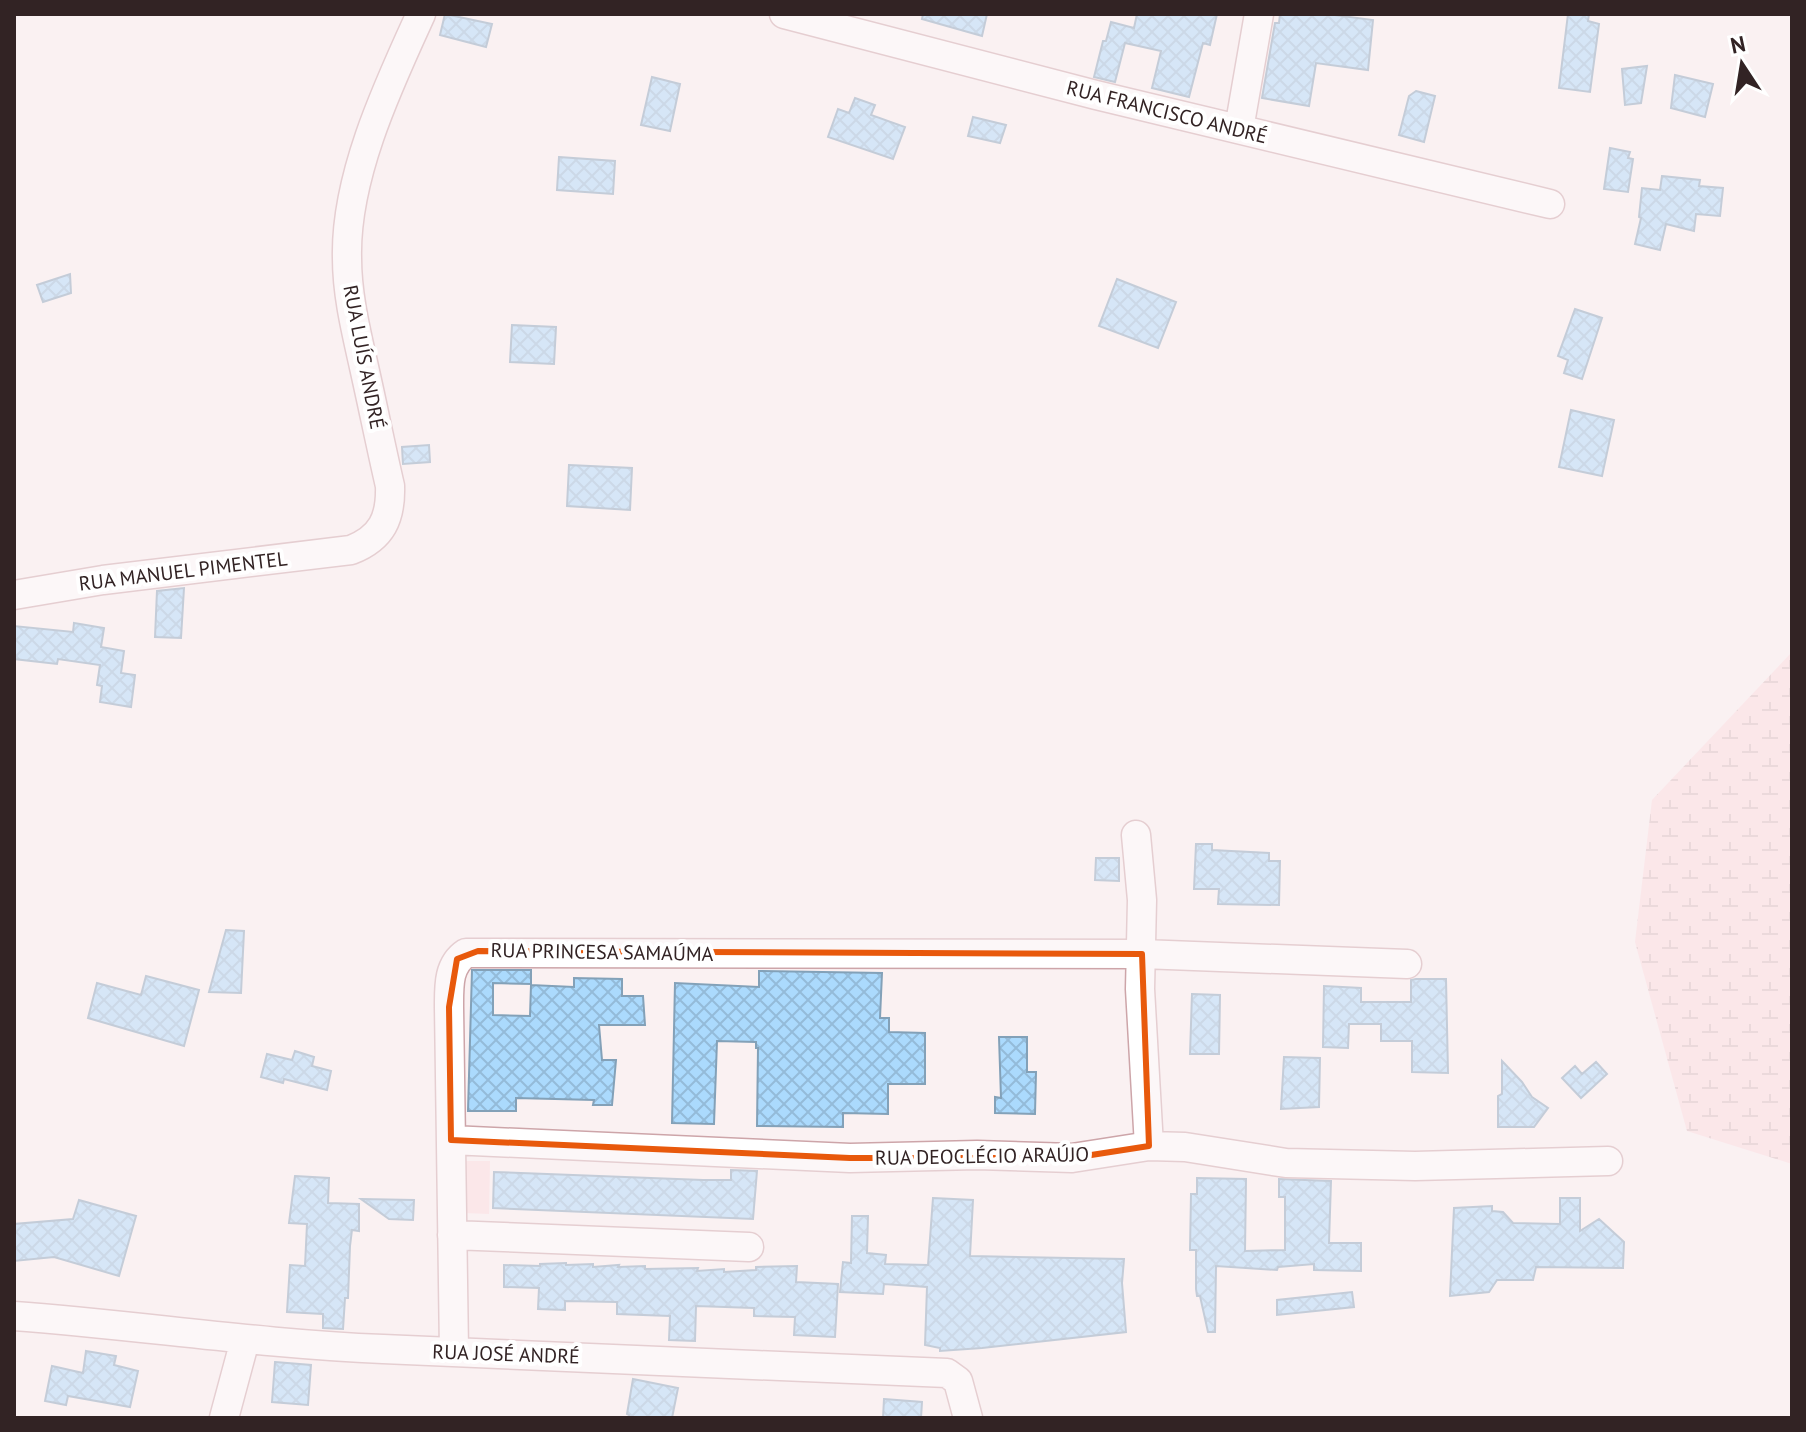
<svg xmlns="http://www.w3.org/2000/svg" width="1806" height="1432" font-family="'PT Sans',sans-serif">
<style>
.wetland{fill:url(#wetland-marsh)}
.pitch{fill:#fddbde}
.building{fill:url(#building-cross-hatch);stroke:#83a1b8;stroke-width:2}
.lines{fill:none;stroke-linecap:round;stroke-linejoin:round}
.minor-casing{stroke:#cda5a9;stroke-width:31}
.minor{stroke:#fff;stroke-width:28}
.marked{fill:none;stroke:#e8590c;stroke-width:6;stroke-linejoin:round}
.labels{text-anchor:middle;stroke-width:8;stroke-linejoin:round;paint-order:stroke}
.street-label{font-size:20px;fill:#322324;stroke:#fff}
</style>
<defs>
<pattern id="wetland-marsh" width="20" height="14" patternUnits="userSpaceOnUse" patternTransform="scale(2)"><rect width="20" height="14" fill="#fddbde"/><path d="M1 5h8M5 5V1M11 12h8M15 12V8" fill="none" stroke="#d9bcbe"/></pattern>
<pattern id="building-cross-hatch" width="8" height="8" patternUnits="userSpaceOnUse" patternTransform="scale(2)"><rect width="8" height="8" fill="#abdafd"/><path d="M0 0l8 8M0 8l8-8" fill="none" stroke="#94bbd9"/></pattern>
</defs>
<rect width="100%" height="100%" fill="#faf1f2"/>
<!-- wetland -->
<path class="wetland" d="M1792,652V1164L1687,1131L1635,942L1652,800Z"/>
<!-- pitch -->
<path class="pitch" d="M465,1161H490L489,1214L465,1213Z"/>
<!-- building -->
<path class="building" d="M445,14L492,24L486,47L440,35Z
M923,14H987L982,36L922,19Z
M1137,14H1217L1210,45L1203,43L1189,97L1152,88L1161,51L1125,43L1115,82L1094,77L1103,41H1106L1111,22L1134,28Z
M1280,14H1327L1373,20L1368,70L1316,63L1309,106L1262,98L1275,23H1279Z
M1568,14H1589L1588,21L1599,24L1590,92L1559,88Z
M1647,66L1641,103L1625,105L1622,69Z
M1675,75L1713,84L1705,117L1671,108Z
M652,77L680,84L670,131L641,125Z
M1416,91L1435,96L1424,142L1399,135L1409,96Z
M855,98L875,105L871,115L905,127L893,159L828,137L838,109L849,113Z
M973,117L1006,125L1000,143L968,136Z
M1610,148L1630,152L1628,158L1633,159L1628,192L1604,189Z
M559,157L615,161L613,194L557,190Z
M1662,176L1700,180L1699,186L1723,188L1720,216L1696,214L1694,231L1666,224L1660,250L1635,244L1641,218L1639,217L1642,188L1660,190Z
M70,274L71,293L43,302L37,285Z
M1117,279L1176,302L1158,348L1099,326Z
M1575,309L1602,318L1582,379L1564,373L1568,360L1558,356Z
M512,325L556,327L554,364L510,362Z
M1571,410L1614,420L1602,476L1559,467Z
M429,445L430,462L403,464L402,447Z
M569,465L632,468L630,510L567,506Z
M184,588L181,638L155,637L157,591Z
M74,623L104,628L101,647L124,651L121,673L135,675L131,707L100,702L102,686L97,685L100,665L58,659L57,664L14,659V626L73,632Z
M1196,844H1212V850L1269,853V861H1280L1279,905L1218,904L1219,889H1194Z
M1096,858H1119V881L1095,880Z
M226,930L244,931L241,993L209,992Z
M472,970H531V984L493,983V1015L530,1016L531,985L574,987V978L622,979V996H643L645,1025H599L602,1060H616L612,1105H593L594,1100L516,1098V1111H468Z
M759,971L882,973L880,1018H889V1032L925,1033V1084H888V1114L843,1113V1127L757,1126L758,1048H756V1042L717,1041L714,1124L672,1123L675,983L759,987Z
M146,976L199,990L184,1046L88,1018L97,983L141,995Z
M1416,979H1446L1448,1073L1412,1072V1041H1381V1024H1349L1348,1048L1323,1047L1324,986L1361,988V1002H1411V980Z
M1192,994L1220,995L1219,1054H1190Z
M999,1037H1027V1072H1036L1035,1114L995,1113V1097L1001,1098Z
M295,1051L314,1057L312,1066L331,1071L327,1090L284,1079L283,1083L261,1077L267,1054L292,1060Z
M1284,1057L1320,1058L1319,1107L1281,1109Z
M1502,1061L1522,1082L1532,1097L1548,1108L1534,1127H1498V1096L1502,1094Z
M1596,1062L1607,1074L1581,1098L1562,1078L1575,1066L1582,1074Z
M731,1170L757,1171L753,1219L493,1208L494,1172L703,1180H731Z
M295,1176L329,1178L328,1203L359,1204V1231L352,1230L350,1246L348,1298H345L343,1329L323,1328V1314L287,1312L290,1265L305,1266L307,1224L289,1223Z
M1197,1178L1246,1179L1245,1251L1285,1250V1197H1279V1179L1331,1181L1329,1243H1361V1271L1314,1270V1264L1278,1267L1277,1270L1216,1266L1215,1332H1208L1200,1296H1197L1196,1289V1250H1190L1191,1194H1197Z
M933,1198L973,1200L970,1256L1124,1259L1122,1283L1126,1332L982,1348L940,1351V1348L925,1345L927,1287L884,1284L883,1294L840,1292L843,1262L851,1263L852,1216H868L867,1253L886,1255L885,1264L928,1265Z
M1560,1198H1580V1231L1599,1219L1624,1242L1623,1268L1536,1267L1533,1280H1497L1489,1292L1450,1296L1454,1208L1492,1206V1211L1503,1212L1513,1223L1560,1224Z
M361,1199L414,1200L413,1220L389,1219Z
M79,1200L136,1216L119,1276L54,1257L14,1261V1224L73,1219Z
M566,1263V1265L593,1264V1267L619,1265L618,1267L645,1266V1269L698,1268L697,1271L724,1269V1272L756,1270V1267L797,1266L796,1282L838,1284L835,1337L794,1335L795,1317L754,1316V1308L696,1306L695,1341L669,1340L670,1316L617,1314V1302L565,1301V1310L538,1309L539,1288L504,1287V1265L540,1266V1264Z
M1352,1292L1354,1307L1277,1315V1300Z
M86,1351L116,1356L114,1365L138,1371L130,1407L68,1396L66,1405L45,1401L52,1366L83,1373Z
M275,1362L311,1365L308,1405L272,1402Z
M633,1379L678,1388L672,1418H629V1415L627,1414Z
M884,1399L922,1402L921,1418H883Z"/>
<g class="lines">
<defs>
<path id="minor" d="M784,14L1096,95L1550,204
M1239,129L1259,14
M14,595L103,580L351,550C382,538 391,518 390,486C381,447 373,407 364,367C356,331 347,295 347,258C345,177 388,86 421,14
M1136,835L1142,900L1140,989L1149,1146
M451,1140L850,1158L977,1155L1072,1158L1149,1146L1185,1147L1286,1163L1415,1166L1608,1161
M452,1235L749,1247
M14,1316C137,1325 259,1344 383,1349C571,1358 759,1365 947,1373L958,1381L968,1418
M454,1351L449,1007C449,986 448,965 466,953L1142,954L1407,964
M224,1418L245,1340"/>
</defs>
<!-- minor casing -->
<use href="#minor" class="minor-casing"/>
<!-- minor -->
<use href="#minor" class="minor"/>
</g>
<!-- marked area -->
<path d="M0 0H1806V1432H0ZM478,951L1142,954L1149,1146L1072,1158H850L451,1140L449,1007L457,959Z" fill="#faf1f2" fill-opacity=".55" fill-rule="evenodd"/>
<path class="marked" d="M478,951L1142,954L1149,1146L1072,1158H850L451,1140L449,1007L457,959Z"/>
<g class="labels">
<!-- street labels -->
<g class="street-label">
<text transform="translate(1167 112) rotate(14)" y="7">RUA FRANCISCO ANDRÉ</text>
<text transform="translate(364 357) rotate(79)" y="7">RUA LUÍS ANDRÉ</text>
<text transform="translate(183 571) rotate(-7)" y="7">RUA MANUEL PIMENTEL</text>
<text transform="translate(602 952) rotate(1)" y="7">RUA PRINCESA SAMAÚMA</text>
<text transform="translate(982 1156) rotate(-1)" y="7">RUA DEOCLÉCIO ARAÚJO</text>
<text transform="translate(506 1354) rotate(2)" y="7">RUA JOSÉ ANDRÉ</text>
</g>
</g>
<!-- border -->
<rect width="1806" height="1432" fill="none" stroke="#322324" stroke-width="32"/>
<!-- north arrow -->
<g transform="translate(1742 64) rotate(348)" stroke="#ffffff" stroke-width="6" paint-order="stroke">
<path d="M0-6L14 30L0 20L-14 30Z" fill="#322324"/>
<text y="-12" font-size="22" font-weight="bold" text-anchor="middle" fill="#322324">N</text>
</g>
</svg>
